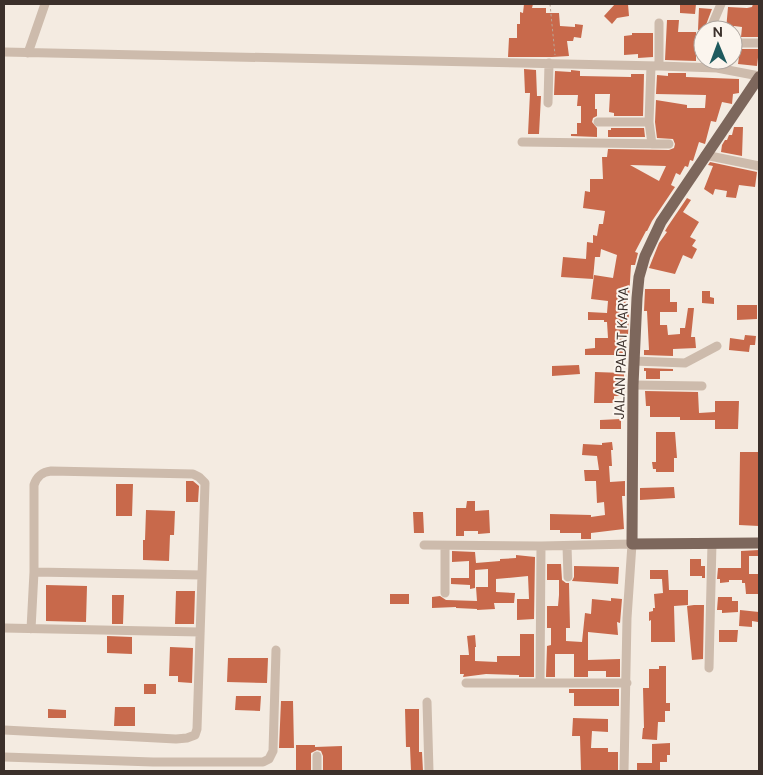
<svg xmlns="http://www.w3.org/2000/svg" width="763" height="775" font-family="'DM Sans',sans-serif">
<style>
.building{fill:#c8694b;fill-rule:evenodd}
.lines{fill:none;stroke-linecap:round;stroke-linejoin:round}
.path{stroke:#b9a596;stroke-width:1;stroke-dasharray:2.5 2.5;stroke-linecap:butt}
.minor{stroke:#cdbbac;stroke-width:9}
.major{stroke:#7d675c;stroke-width:11}
.labels{text-anchor:middle;stroke-width:4;stroke-linejoin:round;paint-order:stroke}
.street-label{font-size:14px;fill:#3b302b;stroke:#fbf5ee}
</style>
<rect width="100%" height="100%" fill="#f4ebe1"/>
<!-- building -->
<path class="building" d="M524,4H533L532,8H546V13H559L560,26L575,27V24L583,25L581,38L574,37L573,41H567L569,56L552,57H508L509,38H517V24H520V12L523,13Z
M615,4H628L629,16L617,18L612,24L604,16Z
M680,4H696L695,14L680,13Z
M753,4H759V37H741L742,27L734,26L733,30H726L728,7L747,8L752,7Z
M699,8L712,9L704,30H698Z
M667,20H679L678,32H696V61L665,60Z
M632,33H653V57L638,58V54L624,55V36L632,35Z
M740,49H759L757,66L738,64Z
M524,69L536,70L537,96H541L539,134H528L530,93H525Z
M571,70L580,71V76L631,77V74H644L643,116H614V113L609,112L610,94H595V109H597V116L593,118L592,122L597,128V137L571,136V134H577V123H581V106H577L578,95H554L555,71L571,72Z
M668,73H686V77L739,79V93L733,94L732,104L722,102L716,122L711,121L705,144L699,142L693,161L690,160L688,167L685,166L680,175L676,173L671,185L675,187L652,221L647,231H646L635,252L638,253L635,265H631L629,298H627L626,313H629L628,335H624V355H585V349L595,348V338H608L607,322H604V320H588V312L607,313L608,301L591,299L594,275L613,278L617,255L601,249L600,257H595L593,279L561,277L563,257L586,259L587,242L593,243V235L597,236L599,224H603L605,211L583,208L585,191L590,192V179H603L602,157H607L608,149L669,150L674,148L675,144L673,139L657,138L655,122L656,100L687,105V108H705L706,95L656,94L657,75L668,76ZM630,165L666,166L659,181Z
M734,127H743L742,156L721,152L722,145L725,140H727L729,135H732Z
M611,128H644L645,137H608V130H611Z
M710,162L757,172L755,187L739,185L736,198L726,197L727,191L715,189L713,195L704,189L713,166L708,165Z
M687,198L691,200L683,212L699,222L690,237L696,240L692,246L697,249L692,259L683,255L675,274L649,268L659,243L667,232L665,231L668,226Z
M645,289H670V302H677V312H660V325H667L668,335L680,334V328H685L688,308H694L691,337H695L696,348L673,349V356L644,355V350H649L647,311H644Z
M702,291H710V297L714,298V304L702,303Z
M737,305H757V319L737,320Z
M745,335L756,336L755,345H750L749,352L729,350L730,338L744,340Z
M579,365L580,374L552,376V366Z
M644,368L673,369V371H660V379H646V371H644Z
M595,372L624,373V396H614V403H594Z
M645,391L698,392L699,413L715,412V401H739L738,429H715V420H680V417H650V406H646Z
M621,419V429H600V420Z
M656,432H675L677,458H674V472H656V469H653L652,462H656Z
M612,442L613,450H611L612,466H609L610,482L625,481V496H622L624,529L591,533V539H581V533H560V530H550V514L591,515V517L605,515L604,502L597,503L596,481H585L584,470H599L597,456L582,455L583,444L602,445V443Z
M740,452H759V526L739,525Z
M186,481H193L199,486L198,502H186Z
M116,484H133L132,516H116Z
M674,487L675,498L640,500V488Z
M467,501H475V511L489,510L490,533L478,534V531H464V536H456V508H466Z
M146,510L175,511L174,535H170L169,561L143,560V540H145Z
M413,512H423L424,533H414Z
M759,550V556H749V574H759V594H746L745,583H742V580H729V582L720,583V579H717L718,568H741V551Z
M452,551L475,552L476,563L500,561V559L516,558V555L535,557L534,619L517,620V599H529L528,576L496,579V592L515,593L514,603H494L495,609L477,610V609L456,608V607L432,608V597L440,596L446,600L477,601L476,587H488V569L475,570V588L470,589V585L451,584V578H469V561L452,562Z
M690,559H701V566H705V578H702V576H690Z
M547,564H561L562,580L566,583H569L570,628H566V641L582,642L585,613L591,614L592,599L611,601V598L622,599L620,623L617,622L618,635L588,632V660L620,659V677H606V671H588V677H574V654H555V677H546L547,646L551,645V628H547V606H558L559,595V580H547Z
M574,566L619,567L618,584L572,581L574,577Z
M650,570H668L669,590H688V605L674,606L675,642H651V620L649,621V612L653,611V608H655L654,594L663,593L662,579H650Z
M46,585L87,586L86,622L46,621Z
M176,591H195L194,624H175Z
M390,594H409V604H390Z
M112,595H124L123,624H112Z
M718,597H732V601H738V612L722,613V610H717Z
M694,605H704L703,659L692,660L687,606Z
M740,610L759,612L758,622L752,621V627L739,626Z
M719,630H738L737,642H719Z
M520,634H534V677H519V675L486,674L463,677L464,674H460V655H469L467,636L475,635L476,647H475V661L497,662V656H520Z
M107,636L132,637V654L107,653Z
M170,647L193,648L192,683L178,682V676H169Z
M228,658H268L267,683L227,682Z
M659,666H666V703H670V711H665V722H658L657,740L642,739L643,728H644L643,688H649V669H659Z
M144,684H156V694H144Z
M569,689H619V706H574V693H569Z
M236,696H261L260,711L235,710Z
M281,701H293L294,748H279Z
M115,707H135V726H114Z
M48,709L66,710V718H48Z
M405,709H419V752H422L423,771H411L410,747H406Z
M573,718L608,719V732L592,731L591,748H608V752H618V771H581L580,736H572Z
M670,743V755H667V762H660V771H637V763H652V744Z
M296,745H315V747L342,746V771H323V756L321,751L317,750L311,753V771H296Z"/>
<g class="lines">
<!-- path -->
<path class="path" d="M550,4L555,55"/>
<!-- minor -->
<path class="minor" d="M659,23V66
M710,30L721,4
M740,43H759
M4,52L659,66L717,68L759,76
M28,53L45,4
M548,103L549,63
M598,122H649L652,144
M649,122L651,66
M522,142L669,144
M705,155L759,166
M634,361L685,363L717,346
M633,385L702,386
M424,545L541,546L632,544L627,618L624,771
M567,546L568,577
M445,593V546
M4,628L200,632
M31,629L34,572L202,575
M709,668L712,543
M466,683H627
M540,683L541,546
M427,702L429,771
M4,730L176,739L187,738L195,735L197,729L205,483L199,477L193,474L51,471C42,472 37,476 34,485V572
M4,757L153,762H263L269,759L273,751L276,650
M317,771V756"/>
<!-- major -->
<path class="major" d="M759,77L661,222L645,256L639,277L637,298L633,385L632,544L759,543"/>
</g>
<g class="labels">
<!-- street labels -->
<g class="street-label">
<text transform="translate(621 353) rotate(-88)" y="5">JALAN PADAT KARYA</text>
</g>
</g>
<!-- border -->
<rect width="763" height="775" fill="none" stroke="#3b302b" stroke-width="10"/>
<!-- north arrow -->
<g transform="translate(718 45) rotate(359)"><circle r="24" fill="#fbf5ee" stroke="#aea6a0"/>
<path d="M0-4L9 19L0 12L-9 19Z" fill="#1f5a5e"/>
<text y="-8" font-size="14" font-weight="bold" text-anchor="middle" fill="#3b302b">N</text>
</g>
</svg>
